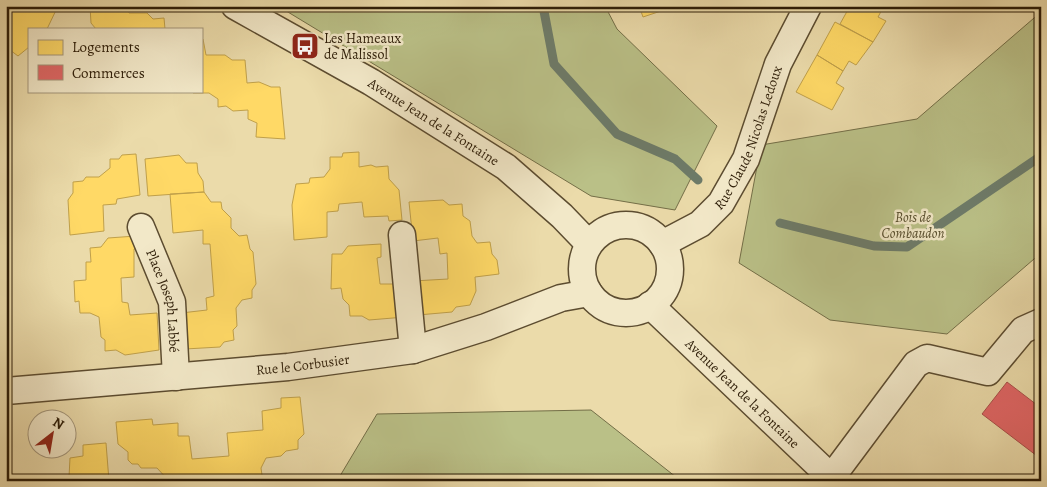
<svg xmlns="http://www.w3.org/2000/svg" width="1047" height="487" font-family="Alegreya,serif">
<style>
.green{fill:#bac087;stroke:#736e47}
.homes{fill:#ffd966;stroke:#c0a04a}
.shops{fill:#e06666;stroke:#aa504a}
.lines{fill:none;stroke-linecap:round;stroke-linejoin:round}
.stream{stroke:#6d7b69;stroke-width:9}
.street-casing{stroke:#5c4c30;stroke-width:29}
.street{stroke:#f2e8c8;stroke-width:26}
.labels{text-anchor:middle;stroke-width:5;stroke-linejoin:round;paint-order:stroke}
.poi-label{font-size:14px;fill:#2c1c07;stroke:#f2e8c8;text-anchor:start}
.street-label{font-size:14px;fill:#2c1c07;stroke:#f2e8c8}
.park-label{font-size:14px;font-style:italic;fill:#574d2d;stroke:#f2e8c8}
</style>
<rect width="100%" height="100%" fill="#ebdbaa"/>
<filter id="stains"><feTurbulence type="fractalNoise" baseFrequency=".004" numOctaves="4"/><feColorMatrix values="0 0 0 0 .2 0 0 0 0 .09 0 0 0 0 .02 0 0 0 .5 -.17"/></filter>
<radialGradient id="worn" r=".72"><stop offset=".6" stop-color="#630" stop-opacity="0"/><stop offset="1" stop-color="#630" stop-opacity=".3"/></radialGradient>
<!-- green -->
<path class="green" d="M278,6H605L617,29L717,126L675,210L591,196Z
M1041,12V253L947,334L830,320L739,263L761,145L917,119Z
M591,410L681,481H337L377,414Z"/>
<!-- homes -->
<path class="homes" d="M6,6H58L47,29H29V47L18,56L10,50L6,51Z
M90,6H127L129,13H147L153,19L164,18L165,29H96L91,23Z
M639,6H666L667,9L643,17Z
M850,6H884L878,17L886,21L873,42L840,24Z
M835,22L873,42L856,65L849,61L843,71L817,55Z
M201,39H203L206,55H225L232,60H245L247,83L259,82L271,87H280L285,139L256,137L257,123L248,119V110L233,111L226,106L218,107V99L209,93H193L191,91H201Z
M817,55L843,71L836,83L844,88L832,110L796,92Z
M359,152V167L371,165L376,167L388,166L389,179L399,190L402,220L389,221L388,216L364,217L362,202L339,204L338,211L327,212V237L294,240L292,205L296,184L309,183L310,178L324,177L330,169V157H342L343,153Z
M136,154L140,195L117,199L116,204L103,205L104,231L70,235L68,200L73,193V182L83,181L86,177H99L110,168V159H119L122,155Z
M179,155L186,163H197L198,173L203,181L204,192L148,196L145,159Z
M204,192L211,202H221L222,209L231,218V228L239,236L247,235L250,249L253,252L256,284L252,290V298L242,300L236,308L237,326L233,330L234,340L224,342L220,347L185,349L181,313L207,310L206,298L214,296L210,244H203V230L173,233L170,194Z
M443,200L449,205L462,204L463,216L470,221L472,236L477,243L490,242L492,254L497,260L499,274L475,277L476,291L470,305L456,307L452,312L418,315L413,281L448,279L447,253L440,254L438,238L413,241L409,202Z
M136,236L137,249H134V277L121,278L122,302L128,303L130,315L157,313L159,350L125,355L116,350L105,351V340L101,337L99,317L90,313H80L79,301L75,302L74,281L86,280V262H91L90,248L101,247L108,238Z
M381,244V257L377,258L380,284H401L405,317L369,320L362,316H350L349,305L343,299L341,288L331,289L332,254H342L348,246Z
M300,397L304,434L298,440V449L286,451L281,456L266,458L261,468L262,475L256,480L169,481L157,468H141L138,464H132L128,460V452L118,444L116,422L152,419L153,425L178,423V436H189L192,459L229,456L227,433L263,430L262,411L281,408V398Z
M106,443L109,481H47V479L69,477L70,458L83,456V445Z"/>
<!-- shops -->
<path class="shops" d="M1007,382L1041,408V459L982,414Z"/>
<g class="lines">
<!-- stream -->
<path class="stream" d="M414,6H421
M543,6L554,64L617,134L675,159L698,180
M780,223L874,246L907,247L1041,156"/>
<defs>
<g id="street">
<path id="s1" d="M235,6L371,82L506,167L562,216L589,244"/>
<circle cx="626" cy="269" r="44"/>
<path id="s2" d="M141,227L172,302L176,377"/>
<path d="M402,235L413,350"/>
<path id="s3" d="M662,244L700,224L721,203L746,159L778,64L808,6"/>
<path id="s4" d="M650,305L835,481"/>
<path id="s5" d="M6,391L288,367L413,350L486,327L561,298L589,293"/>
<path d="M831,478L916,364L927,358L988,372L1023,330L1041,322"/>
</g>
</defs>
<!-- street casing -->
<use href="#street" class="street-casing"/>
<!-- street -->
<use href="#street" class="street"/>
</g>
<!-- icons -->
<defs>
<symbol id="bus-square" viewBox="-11 -11 22 22"><rect x="-9" y="-9" width="18" height="18" rx="4" fill="#8f2418" stroke="#f2e8c8"/><path d="M-5-6H5V4H4V6H2V4H-2V6H-4V4H-5ZM-3.5-4V0h7V-4ZM-3.5 1.2v1.5H-2V1.2ZM2 1.2v1.5H3.5V1.2Z" fill="#fff"/></symbol>
</defs>
<g fill-rule="evenodd">
<use href="#bus-square" x="289" y="30" width="32" height="32"/>
</g>
<g class="labels">
<!-- poi labels -->
<g class="poi-label">
<text x="324" y="43">Les Hameaux<tspan x="324" dy="16">de Malissol</tspan></text>
</g>
<!-- street labels -->
<g class="street-label">
<text dy="5" stroke="none"><textPath href="#s1" startOffset="230">Avenue Jean de la Fontaine</textPath></text>
<text dy="5" stroke="none"><textPath href="#s3" startOffset="144">Rue Claude Nicolas Ledoux</textPath></text>
<text dy="5" stroke="none"><textPath href="#s2" startOffset="78">Place Joseph Labbé</textPath></text>
<text dy="5" stroke="none"><textPath href="#s5" startOffset="298">Rue le Corbusier</textPath></text>
<text dy="5" stroke="none"><textPath href="#s4" startOffset="128">Avenue Jean de la Fontaine</textPath></text>
</g>
<!-- park labels -->
<g class="park-label">
<text x="913" y="222">Bois de<tspan x="913" dy="16">Combaudon</tspan></text>
</g>
</g>
<!-- margin -->
<rect width="1047" height="487" fill="none" stroke="#ebdbaa" stroke-width="25"/>
<rect x="8" y="8" width="1032" height="472" fill="none" stroke="#2c1c07" stroke-width="2.5"/>
<rect x="12" y="12" width="1022" height="462" fill="none" stroke="#2c1c07"/>
<!-- legend -->
<rect x="28" y="28" width="175" height="65" fill="#f2e8c8" stroke="#a3967b"/>
<rect x="38" y="40" width="25" height="15" fill="#ffd966" stroke="#a3967b"/>
<text x="72" y="52" font-size="15" fill="#2c1c07">Logements</text>
<rect x="38" y="65" width="25" height="15" fill="#e06666" stroke="#a3967b"/>
<text x="72" y="78" font-size="15" fill="#2c1c07">Commerces</text>
<!-- north arrow -->
<g transform="translate(52 434) rotate(31)"><circle r="24" fill="#f2e8c8" stroke="#a3967b"/>
<path d="M0-4L9 19L0 12L-9 19Z" fill="#8f2418"/>
<text y="-8" font-size="14" font-weight="bold" text-anchor="middle" fill="#2c1c07">N</text>
</g>
<rect width="100%" height="100%" filter="url(#stains)"/>
<rect width="100%" height="100%" fill="url(#worn)"/>
</svg>
